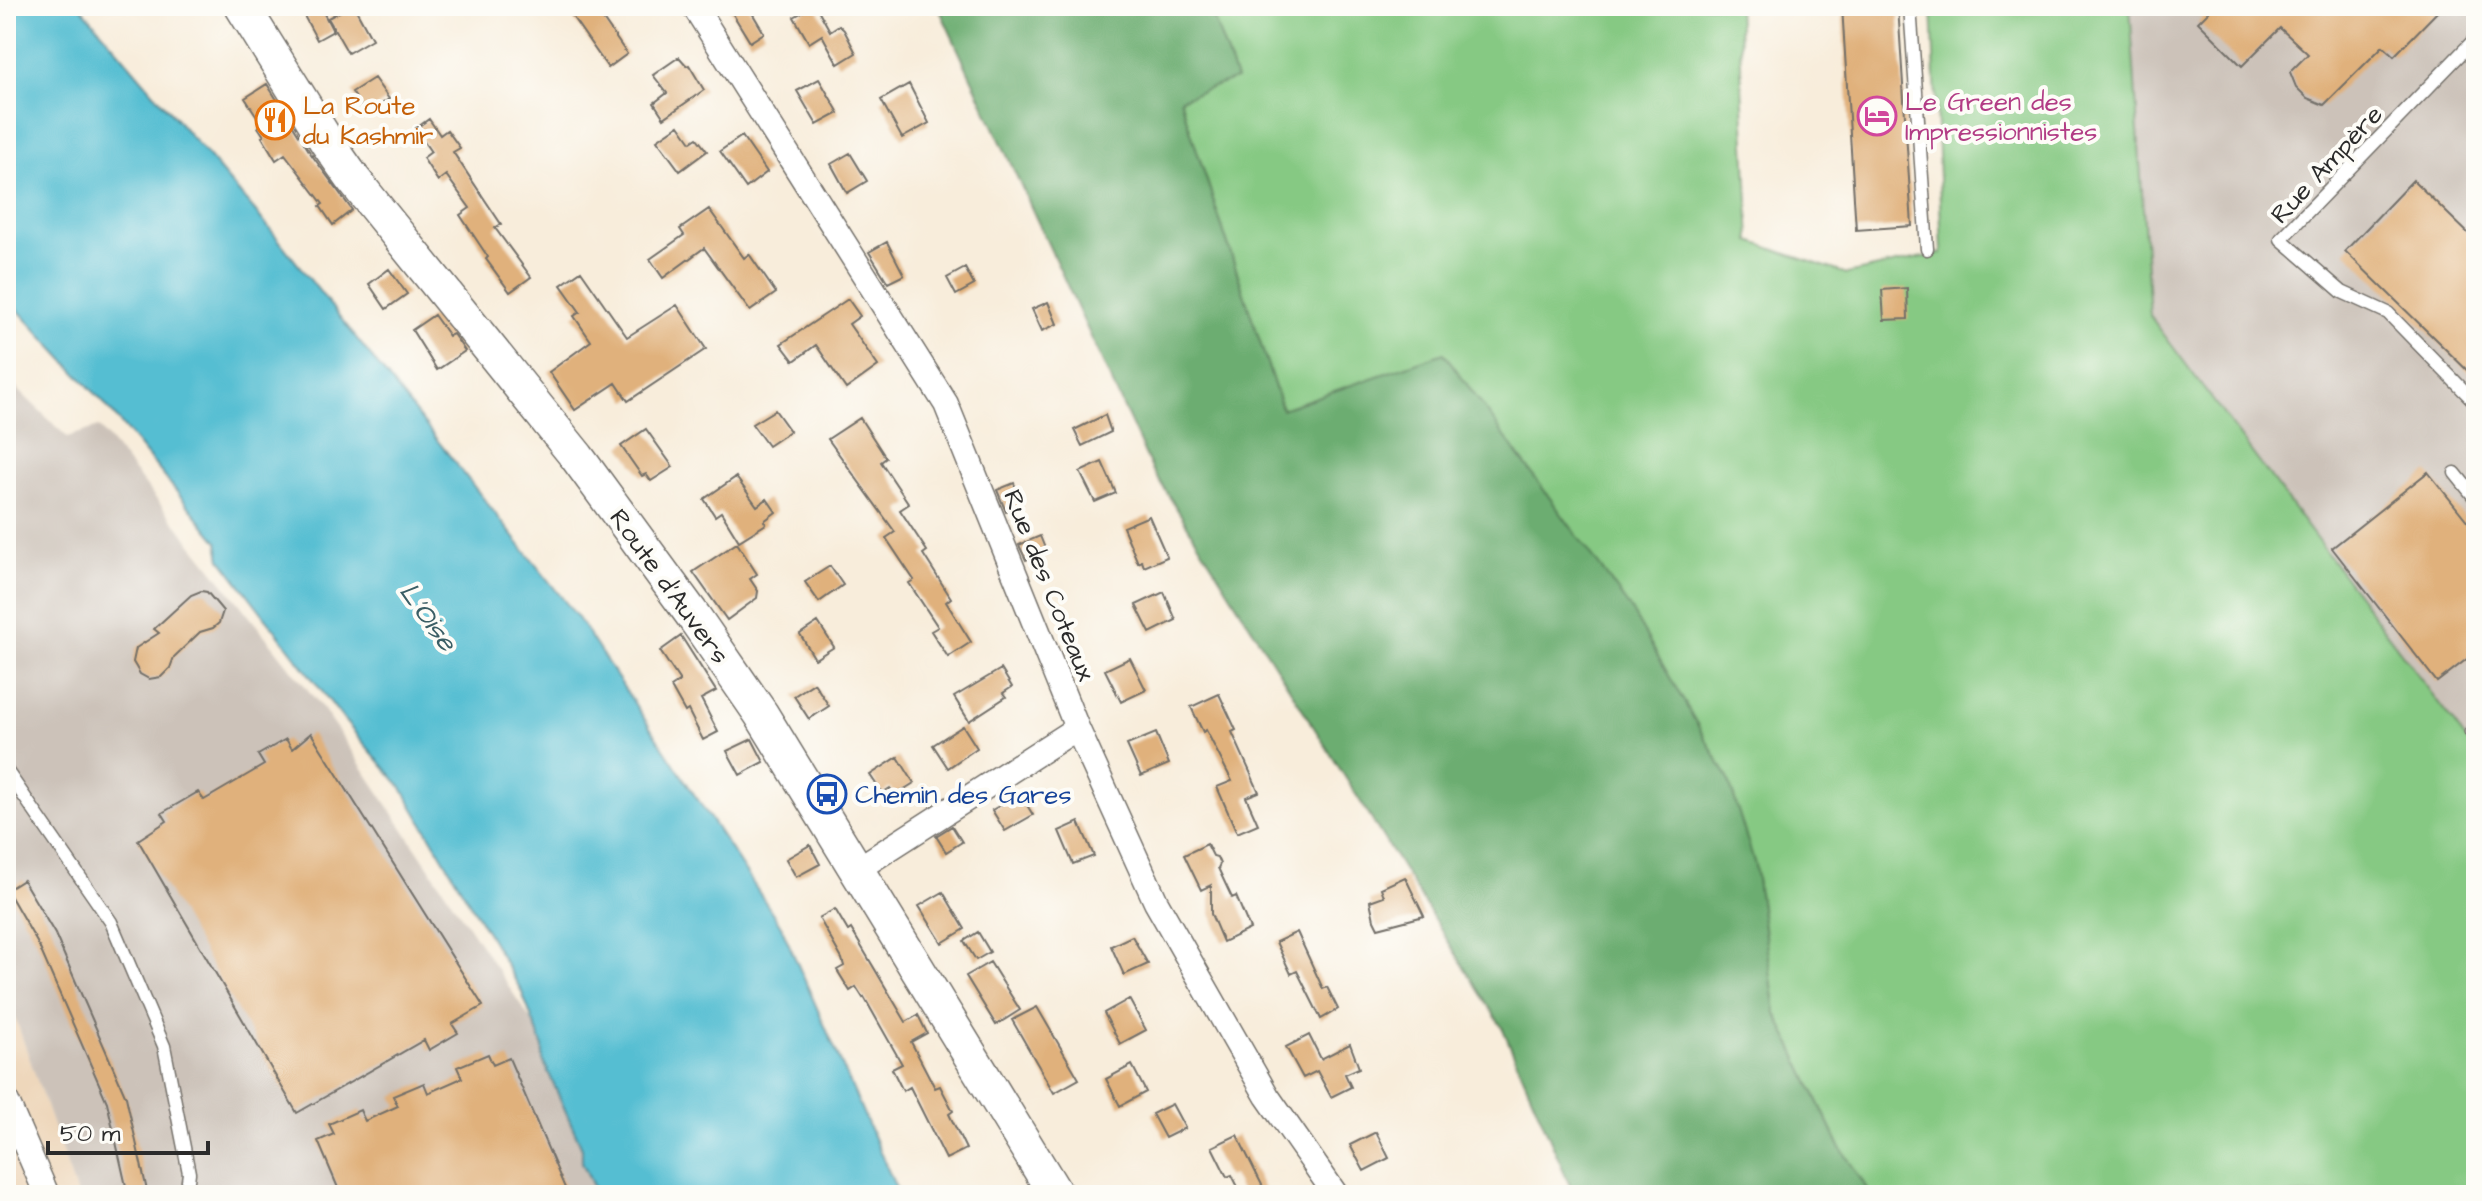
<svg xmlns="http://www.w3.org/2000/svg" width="2482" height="1201" font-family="'Architects Daughter',sans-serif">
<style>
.built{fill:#eed7bb}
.industrial{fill:#ccc2b9}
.green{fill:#86c983;stroke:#587a57;stroke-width:2}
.forest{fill:#6cad71;stroke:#4c6c4e;stroke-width:2}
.water{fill:#55bed2;stroke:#40747e;stroke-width:2}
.building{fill:#e0b17b}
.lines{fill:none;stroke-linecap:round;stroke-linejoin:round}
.lane-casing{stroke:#736f69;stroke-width:15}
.street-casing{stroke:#736f69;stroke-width:27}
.secondary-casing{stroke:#736f69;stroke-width:37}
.lane{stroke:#fff;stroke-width:12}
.street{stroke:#fff;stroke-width:24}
.secondary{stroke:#fff;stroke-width:34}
.labels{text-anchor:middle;stroke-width:8;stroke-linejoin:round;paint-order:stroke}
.hotel-label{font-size:26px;fill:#b23c85;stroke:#fdfcf7;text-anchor:start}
.food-label{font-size:26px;fill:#c56008;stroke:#fdfcf7;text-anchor:start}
.street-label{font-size:26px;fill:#2b2b2b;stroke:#fdfcf7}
.transit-label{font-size:26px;fill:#164399;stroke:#fdfcf7;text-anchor:start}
.water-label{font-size:28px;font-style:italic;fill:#3a5e65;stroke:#fdfcf7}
</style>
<rect width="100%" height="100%" fill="#fdfcf7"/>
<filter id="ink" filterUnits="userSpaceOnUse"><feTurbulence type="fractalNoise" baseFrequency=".0125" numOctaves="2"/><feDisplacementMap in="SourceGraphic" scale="16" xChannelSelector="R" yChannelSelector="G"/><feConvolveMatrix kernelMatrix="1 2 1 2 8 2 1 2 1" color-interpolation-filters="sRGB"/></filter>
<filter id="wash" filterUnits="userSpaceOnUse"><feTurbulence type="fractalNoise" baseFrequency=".006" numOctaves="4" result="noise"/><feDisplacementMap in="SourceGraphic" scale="32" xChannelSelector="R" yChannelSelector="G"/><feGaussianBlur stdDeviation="1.8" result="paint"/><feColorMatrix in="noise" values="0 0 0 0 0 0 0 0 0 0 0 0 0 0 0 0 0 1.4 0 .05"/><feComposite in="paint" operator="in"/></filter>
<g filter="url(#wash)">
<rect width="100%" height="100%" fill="#f8eddb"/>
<!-- built -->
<path class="built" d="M6,991L76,1193L77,1195H6Z"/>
<!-- industrial -->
<path class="industrial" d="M2130,6H2476V753L2150,316Z
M6,378L67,437L99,427L324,710L543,1038L609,1195H77L6,991Z"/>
<!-- green -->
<path class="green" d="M1209,6H1738L1750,241L1847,274L1942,253L1932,6H2130L2150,316L2476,753V1195H1871L1839,1145L1776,1013L1755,865L1282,409L1180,99L1235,78Z"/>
<!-- forest -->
<path class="forest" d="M938,6H1209L1236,79L1180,99L1282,409L1444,353L1630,608L1728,778L1755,865L1776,1013L1839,1145L1871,1195H1574L1503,1029L1152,469Z"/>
<!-- water -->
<path class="water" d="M6,6H80L270,229L578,618L781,926L899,1195H597L582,1162V1148L543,1060V1047L521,990L402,788L344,720L221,559L218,542L104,403L6,297Z"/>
<g id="blocks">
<!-- building -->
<path class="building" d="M320,6L333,31L317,40L303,14Z
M350,6H354L372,39L348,53L328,18Z
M565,6H594L627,54L608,68Z
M728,6H748L764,33L750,42Z
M813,6H816L830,31L839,25L844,30L856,53L838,64L822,35L809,43L794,17Z
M1842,6H1898L1912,226L1856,230Z
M2214,6H2443L2394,56L2383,46L2324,105L2307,98L2296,87L2290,72L2308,54L2280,28L2242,66L2198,22Z
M679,57L687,66L689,65L704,90L664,118L654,103L667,93L653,75Z
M374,78L389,99L366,114L352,92Z
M819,79L839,113L817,125L797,91Z
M267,84L311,154L352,210L333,225L320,206L323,204L285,154L276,160L262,137L264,136L258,127L262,124L245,98Z
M909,84L929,123L902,138L881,100Z
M429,119L440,135L447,130L460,148L453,152L501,224L495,228L531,277L510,292L486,259L488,257L460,215L470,208L446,175L438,181L423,158L431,152L415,129Z
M679,125L691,142L697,138L707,151L680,171L657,140Z
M742,136L767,172L746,188L720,151Z
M850,153L867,181L847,193L831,164Z
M2413,180L2476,241V379L2345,251Z
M709,209L744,258L749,254L776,293L750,311L704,248L663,278L650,259L684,235L680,229Z
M887,242L904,275L888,283L869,252Z
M965,268L974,285L956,295L947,278Z
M389,269L407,294L386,309L369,284Z
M581,271L627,337L677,305L706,349L628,401L616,383L575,410L549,372L591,341L574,316L580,312L561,285Z
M1907,288L1908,319L1884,320L1882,290Z
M848,299L860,316L849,324L878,366L846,389L816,345L794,361L781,344Z
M1048,302L1057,324L1042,331L1032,309Z
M434,315L449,336L453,334L465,351L437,370L412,330Z
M775,410L790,431L768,446L752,424Z
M1105,415L1111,432L1082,446L1074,430Z
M860,418L886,458L881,462L909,504L900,510L927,551L923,554L951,598L946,602L971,642L948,657L931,631L938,627L909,583L914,580L886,538L895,532L828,439Z
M646,429L673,467L651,481L646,474L642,476L621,446Z
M1102,462L1116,493L1095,502L1080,472Z
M2428,472L2476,532V652L2437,682L2332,548Z
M736,477L757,506L767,499L776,512L764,521L766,524L739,541L721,512L715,516L704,499Z
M1014,483L1022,505L1006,512L997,490Z
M1149,516L1167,557L1144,567L1142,561L1138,563L1123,527Z
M1040,536L1046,551L1026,560L1019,545Z
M737,543L757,574L750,579L758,591L757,598L727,620L693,572Z
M830,566L843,585L819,602L805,582Z
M201,591L207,592L223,611L219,623L213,628L200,632L174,657L170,668L161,677L149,679L140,674L133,662L136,648L159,633L154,629L191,595Z
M1164,592L1176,620L1150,633L1136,605Z
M818,622L834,647L815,659L800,634Z
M681,636L716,691L701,699L718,732L703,740L688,710L685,712L671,687L680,681L660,651Z
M1130,658L1146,690L1121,702L1105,670Z
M1001,669L1012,687L1003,693L1006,697L969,721L954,697Z
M814,683L829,706L809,719L794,696Z
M1219,694L1236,730L1232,732L1259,792L1246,797L1258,824L1237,833L1217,787L1232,781L1206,730L1203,732L1191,707Z
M963,726L977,748L948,768L933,745Z
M311,733L483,1006L452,1024L458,1033L429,1050L424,1040L297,1113L138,840L167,821L162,813L198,792L204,800L264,765L258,755L286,739L292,749Z
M1156,733L1169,764L1141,776L1127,745Z
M752,739L764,762L740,775L727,751Z
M898,757L914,783L895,795L890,788L882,793L870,775Z
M1020,794L1033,815L1005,831L992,810Z
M1079,822L1094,856L1073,864L1059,831Z
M952,826L962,842L946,852L936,836Z
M1207,844L1213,856L1217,857L1220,864L1218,868L1232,898L1236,896L1250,929L1223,942L1211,914V885L1201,890L1184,855Z
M810,845L820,864L796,877L786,859Z
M1405,877L1424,916L1378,928L1374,920L1370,901L1384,896L1381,888Z
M23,880L55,934L126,1097L148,1195H128L107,1102L38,944L7,890Z
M943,892L965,929L942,943L919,906Z
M835,909L848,931L851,929L906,1022L918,1015L927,1033L911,1042L935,1088L940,1086L953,1111L949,1114L966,1149L946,1159L910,1087L903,1091L892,1069L902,1064L864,997L863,998L856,987L850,991L837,970L844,966L842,959L819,918Z
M978,932L990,952L976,960L964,941Z
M1297,932L1323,989L1327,987L1338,1009L1321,1019L1297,971L1291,974L1276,942Z
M1132,936L1148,964L1124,975L1111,946Z
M990,962L1020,1010L996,1025L966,976Z
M1129,999L1146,1030L1120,1044L1104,1013Z
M1037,1007L1079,1079L1054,1093L1012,1020Z
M1309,1035L1321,1059L1350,1044L1359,1068L1345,1074L1351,1087L1331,1097L1317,1071L1303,1078L1286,1047Z
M488,1054L493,1065L509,1058L568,1195H341L318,1141L334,1134L329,1124L360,1110L365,1121L398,1106L393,1096L424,1083L428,1093L462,1078L457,1067Z
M1132,1065L1146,1092L1120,1106L1106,1079Z
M1172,1104L1185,1128L1165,1138L1152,1114Z
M1376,1132L1389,1158L1364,1171L1350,1145Z
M1237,1135L1267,1195H1242L1232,1175L1227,1177L1212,1147Z"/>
</g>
</g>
<g filter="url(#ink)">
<use href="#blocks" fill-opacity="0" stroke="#736f69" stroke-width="2"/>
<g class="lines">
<defs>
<path id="lane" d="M1910,6L1927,249
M2476,38L2281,239L2342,292L2388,313L2476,403
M2455,473L2476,499
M2471,732L2476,727
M6,770L111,922L164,1046L189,1173L186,1195"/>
<path id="street" d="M694,6L946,404L1077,728L1156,902L1267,1096L1336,1195
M856,870L1077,728
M6,1100L47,1195"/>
<path id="secondary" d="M242,6L327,142L353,179L577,457L694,617L761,714L1056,1195"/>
</defs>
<!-- lane casing -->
<use href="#lane" class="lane-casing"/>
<!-- street casing -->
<use href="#street" class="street-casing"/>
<!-- secondary casing -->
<use href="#secondary" class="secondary-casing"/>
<!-- lane -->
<use href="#lane" class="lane"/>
<!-- street -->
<use href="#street" class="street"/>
<!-- secondary -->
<use href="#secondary" class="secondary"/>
</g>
</g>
<!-- icons -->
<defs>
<symbol id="hotel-ring" viewBox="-11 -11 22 22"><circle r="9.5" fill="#fdfcf7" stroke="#d1479c" stroke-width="1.5"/><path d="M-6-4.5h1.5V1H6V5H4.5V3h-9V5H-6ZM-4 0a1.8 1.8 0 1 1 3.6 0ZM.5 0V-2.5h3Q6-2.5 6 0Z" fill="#d1479c"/></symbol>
<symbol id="restaurant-ring" viewBox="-11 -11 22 22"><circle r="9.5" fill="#fdfcf7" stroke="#e8710a" stroke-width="1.5"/><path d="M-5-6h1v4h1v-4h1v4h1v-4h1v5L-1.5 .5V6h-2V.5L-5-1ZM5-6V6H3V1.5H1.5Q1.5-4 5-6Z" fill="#e8710a"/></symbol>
<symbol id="bus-ring" viewBox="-11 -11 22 22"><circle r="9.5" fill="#fdfcf7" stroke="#1a4fb4" stroke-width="1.5"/><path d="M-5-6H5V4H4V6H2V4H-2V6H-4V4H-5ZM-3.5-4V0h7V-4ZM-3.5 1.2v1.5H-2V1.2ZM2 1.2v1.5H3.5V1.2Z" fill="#1a4fb4"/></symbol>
</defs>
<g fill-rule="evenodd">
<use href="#hotel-ring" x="1855" y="94" width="44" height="44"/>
<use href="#restaurant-ring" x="253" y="98" width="44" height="44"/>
<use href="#bus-ring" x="805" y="772" width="44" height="44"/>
</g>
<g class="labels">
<!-- hotel labels -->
<g class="hotel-label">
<text x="1905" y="110">Le Green des<tspan x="1905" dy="30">Impressionnistes</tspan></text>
</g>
<!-- food labels -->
<g class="food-label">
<text x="303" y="114">La Route<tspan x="303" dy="30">du Kashmir</tspan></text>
</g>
<!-- street labels -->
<g class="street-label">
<text transform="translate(2326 164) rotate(-47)" y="9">Rue Ampère</text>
<text transform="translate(1050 585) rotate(68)" y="9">Rue des Coteaux</text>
<text transform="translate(670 586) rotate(54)" y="9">Route d'Auvers</text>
</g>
<!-- transit labels -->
<g class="transit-label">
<text x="855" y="803">Chemin des Gares</text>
</g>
<!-- water labels -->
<g class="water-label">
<text transform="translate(429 616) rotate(54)" y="10">L'Oise</text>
</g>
</g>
<!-- margin -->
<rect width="2482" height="1201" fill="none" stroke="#fdfcf7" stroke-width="32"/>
<!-- scale -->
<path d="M48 1141v12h160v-12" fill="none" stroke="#2b2b2b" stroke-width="4"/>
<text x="60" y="1141" font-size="24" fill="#2b2b2b" stroke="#fdfcf7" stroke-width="6" paint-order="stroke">50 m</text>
</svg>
